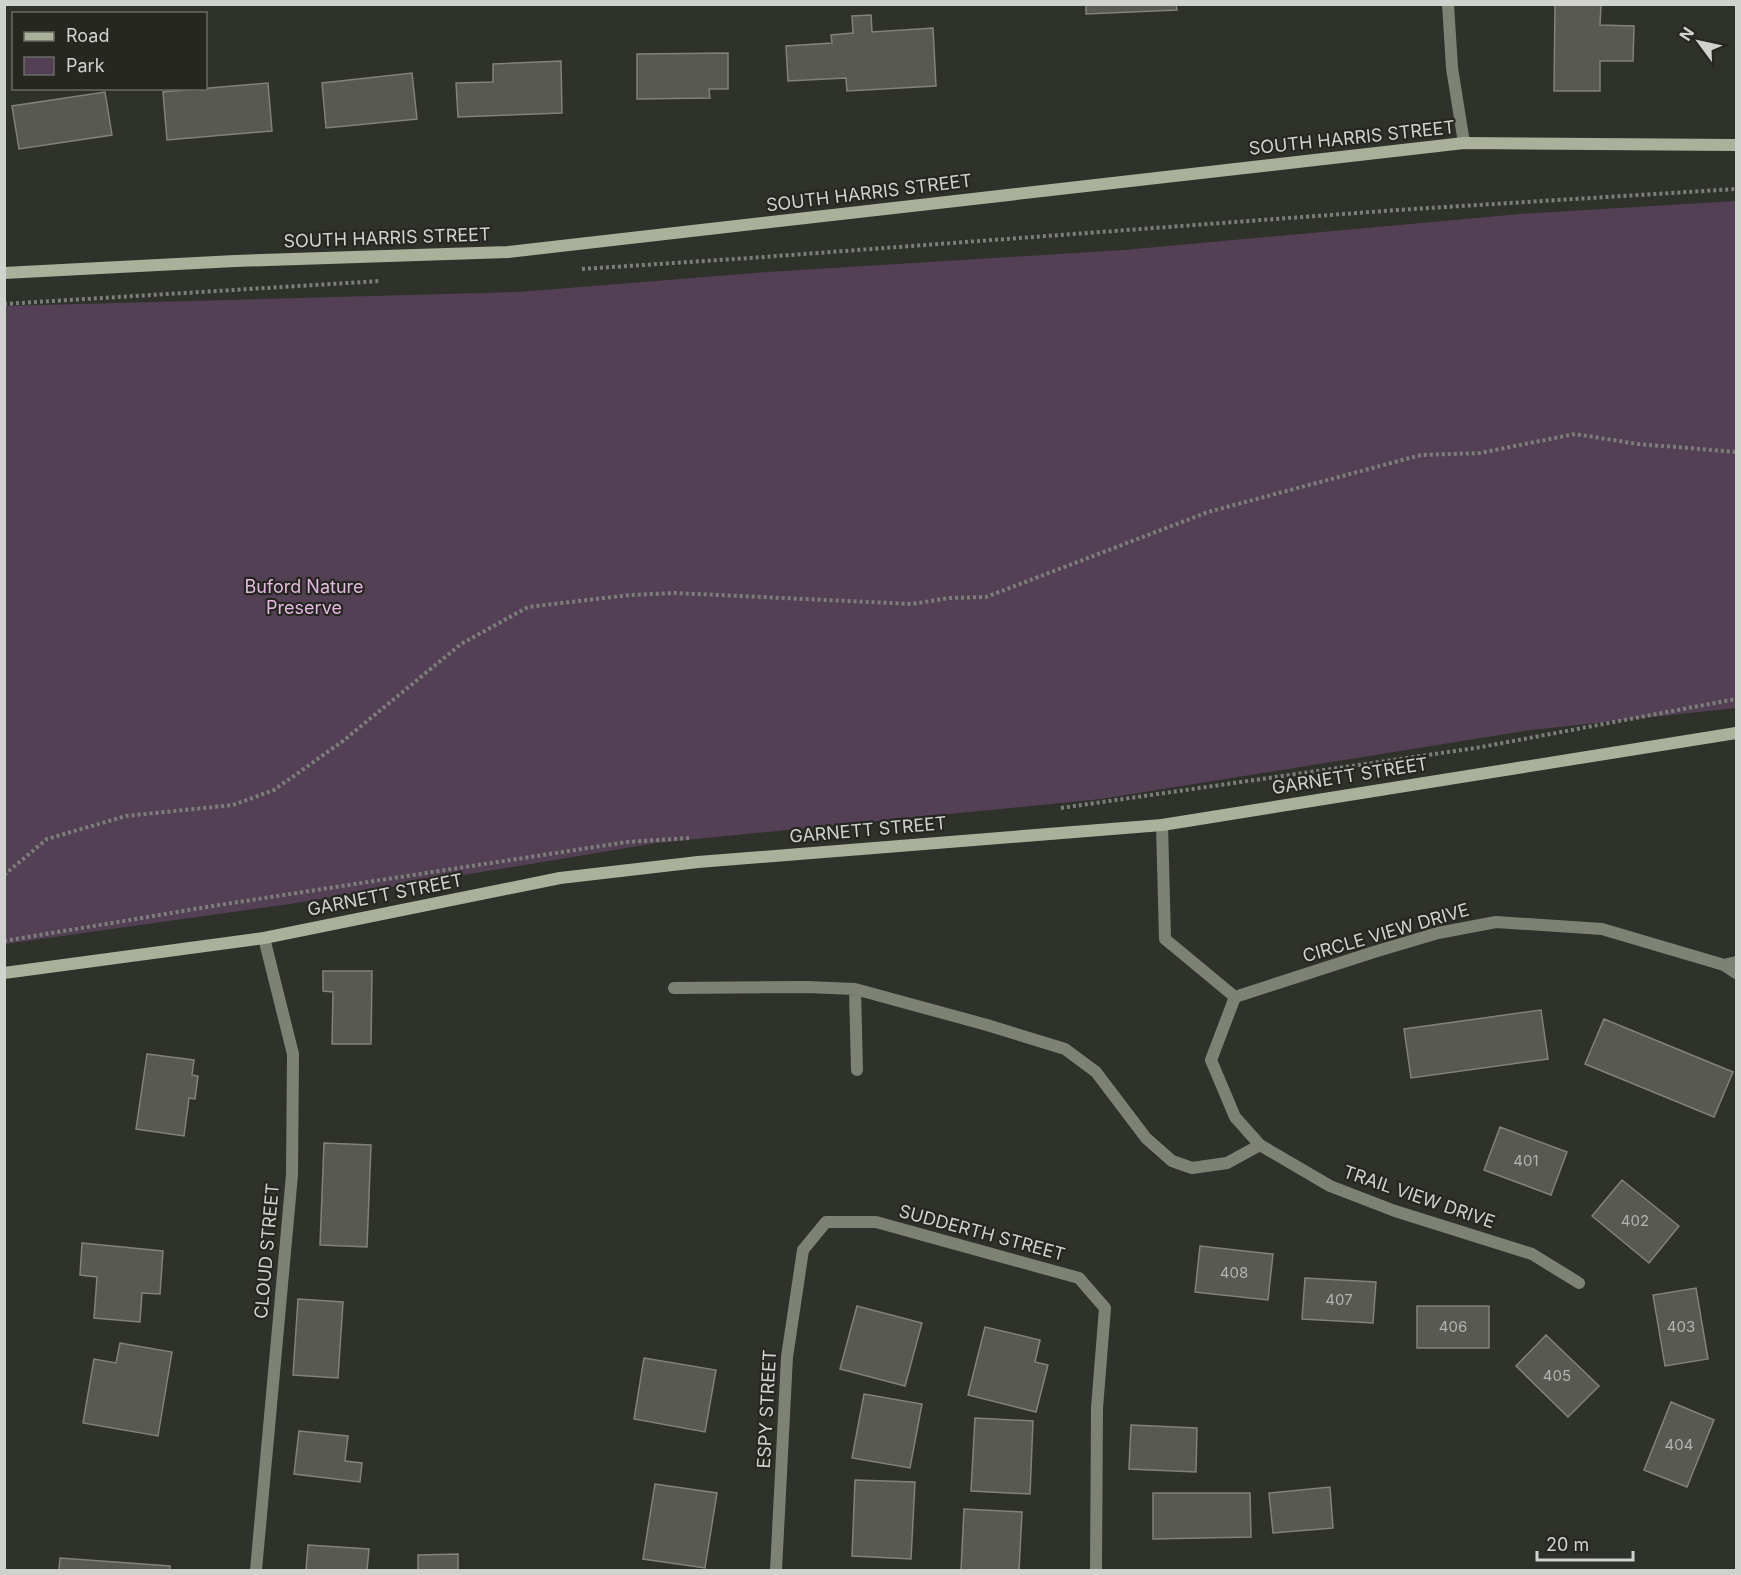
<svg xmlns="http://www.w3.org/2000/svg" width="1741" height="1575" font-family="Inter,sans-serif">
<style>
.green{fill:#544054}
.building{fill:#585953;stroke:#80827b;stroke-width:1.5}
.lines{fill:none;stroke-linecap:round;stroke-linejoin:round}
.path{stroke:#7c7e79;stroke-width:4;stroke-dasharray:3 3;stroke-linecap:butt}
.lane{stroke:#7e8274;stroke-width:12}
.street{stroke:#7e8274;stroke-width:12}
.secondary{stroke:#aab09a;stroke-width:12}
.labels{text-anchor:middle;stroke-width:4.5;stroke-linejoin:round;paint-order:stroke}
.number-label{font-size:15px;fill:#b2b4af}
.street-label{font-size:18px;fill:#d0d2ce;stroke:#262721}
.park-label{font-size:18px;fill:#e6b9e4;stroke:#262721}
</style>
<rect width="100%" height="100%" fill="#2f312b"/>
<!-- green -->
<path class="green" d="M1736,201V708L1531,730L1101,799L656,843L290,904L5,944V306L519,292L768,272L1124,250L1520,214Z"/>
<!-- building -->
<path class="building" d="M1086,4H1176L1177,10L1086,14Z
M1555,4H1601L1600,25L1634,26L1633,61H1600V91H1554Z
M871,15L872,32L933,28L936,86L847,91L846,78L788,81L786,46L832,43L831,35L853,33L852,16Z
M728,53V89H709L710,98L637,99V54Z
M561,61L562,113L458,117L456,83L493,82V64Z
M412,73L417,119L326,128L322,83Z
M268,83L272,131L167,140L163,92Z
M105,92L112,135L19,149L12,106Z
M323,971H372L371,1044H332L333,992L323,991Z
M1541,1010L1548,1059L1411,1078L1404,1029Z
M1604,1019L1733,1072L1714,1117L1585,1064Z
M147,1054L194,1060L192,1075L198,1076L195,1099L189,1098L184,1136L136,1129Z
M1500,1127L1567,1152L1551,1195L1484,1170Z
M324,1143L371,1145L367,1247L320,1245Z
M1622,1180L1679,1226L1649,1263L1592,1216Z
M82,1243L163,1251L160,1294L142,1293L140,1322L94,1318L97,1277L80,1275Z
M1200,1246L1273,1254L1268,1300L1195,1292Z
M1305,1278L1376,1282L1373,1323L1302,1319Z
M1696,1288L1708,1359L1665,1366L1653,1295Z
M298,1299L343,1302L338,1378L293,1375Z
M857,1306L922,1323L905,1386L840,1369Z
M1417,1306H1489V1348H1417Z
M985,1327L1040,1340L1035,1362L1048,1365L1036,1412L968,1395Z
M1546,1335L1599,1386L1568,1417L1516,1366Z
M120,1343L172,1352L158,1436L83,1423L94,1359L116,1363Z
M644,1358L716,1370L705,1432L634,1419Z
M864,1394L922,1404L910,1468L852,1458Z
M1671,1402L1714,1420L1687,1487L1644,1470Z
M975,1418L1033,1421L1030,1494L971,1491Z
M1131,1425L1197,1428L1196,1472L1129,1469Z
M299,1431L348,1436L345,1461L362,1463L360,1482L294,1474Z
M855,1480L915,1482L911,1559L852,1556Z
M655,1484L717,1493L705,1568L643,1559Z
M1330,1487L1333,1528L1273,1533L1269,1493Z
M1153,1493H1250L1251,1537L1153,1539Z
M964,1509L1022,1512L1019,1570H961Z
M308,1545L369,1549L367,1570H306Z
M458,1554V1570H418V1555Z
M60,1558L170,1566V1570H59Z"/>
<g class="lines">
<!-- path -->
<path class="path" d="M582,269L750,258L1397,210L1736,189
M4,304L380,281
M1061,808L1476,748L1736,699
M4,875L47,839L126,816L233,805L274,790L343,741L461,644L528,607L630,595L675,593L912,604L950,598L986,597L1208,512L1421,455L1480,453L1575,434L1638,444L1736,452
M4,941L219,905L627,842L689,838"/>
<!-- lane -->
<path class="lane" d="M674,988L807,987L855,989L987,1025L1065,1049L1096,1072L1146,1138L1172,1161L1192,1168L1227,1163L1260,1145
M855,989L857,1070"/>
<!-- street -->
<path class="street" d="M1448,4L1452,68L1464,143
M1162,825L1165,939L1235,997L1211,1060L1235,1117L1260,1145L1330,1186L1395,1211L1532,1254L1579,1283
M1736,962L1724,965L1736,973
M1235,997L1374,952L1438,933L1496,922L1602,929L1724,965
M256,1570L292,1175L293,1054L264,938
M776,1570L787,1357L803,1250L826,1222H876L1079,1278L1105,1308L1097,1408L1096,1570"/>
<!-- secondary -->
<path class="secondary" d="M4,273L235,261L508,252L1464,143L1736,145
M4,973L264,938L560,878L698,862L1162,825L1736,733"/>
</g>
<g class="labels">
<!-- number labels -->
<g class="number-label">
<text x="1526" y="1166">401</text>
<text x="1635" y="1226">402</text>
<text x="1234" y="1278">408</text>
<text x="1339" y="1305">407</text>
<text x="1453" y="1332">406</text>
<text x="1681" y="1332">403</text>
<text x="1557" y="1381">405</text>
<text x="1679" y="1450">404</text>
</g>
<!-- street labels -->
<g class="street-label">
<text transform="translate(1352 138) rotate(-6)" y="6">SOUTH HARRIS STREET</text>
<text transform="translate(869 193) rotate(-7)" y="6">SOUTH HARRIS STREET</text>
<text transform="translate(387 238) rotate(-2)" y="6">SOUTH HARRIS STREET</text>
<text transform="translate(1350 776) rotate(-9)" y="6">GARNETT STREET</text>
<text transform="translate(868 830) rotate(-5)" y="6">GARNETT STREET</text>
<text transform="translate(385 895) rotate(-11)" y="6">GARNETT STREET</text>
<text transform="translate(1386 933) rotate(-16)" y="6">CIRCLE VIEW DRIVE</text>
<text transform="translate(1419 1197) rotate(19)" y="6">TRAIL VIEW DRIVE</text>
<text transform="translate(982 1233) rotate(15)" y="6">SUDDERTH STREET</text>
<text transform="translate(267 1251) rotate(-85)" y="6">CLOUD STREET</text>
<text transform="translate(767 1409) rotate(-87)" y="6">ESPY STREET</text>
</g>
<!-- park labels -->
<g class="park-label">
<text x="304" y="593">Buford Nature<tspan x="304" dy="21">Preserve</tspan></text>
</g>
</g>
<!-- border -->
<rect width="1741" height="1575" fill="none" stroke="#d0d2ce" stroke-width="12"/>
<!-- legend -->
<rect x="12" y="12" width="195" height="78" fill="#262721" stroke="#6a6b66" stroke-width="1.5"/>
<rect x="24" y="32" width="30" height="9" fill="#aab09a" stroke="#6a6b66" stroke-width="1.5"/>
<text x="66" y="42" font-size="18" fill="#d0d2ce">Road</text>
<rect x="24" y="57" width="30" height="18" fill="#544054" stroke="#6a6b66" stroke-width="1.5"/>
<text x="66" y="72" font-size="18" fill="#d0d2ce">Park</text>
<!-- north arrow -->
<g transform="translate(1699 42) rotate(303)" stroke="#262721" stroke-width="4.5" paint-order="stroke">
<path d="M0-4.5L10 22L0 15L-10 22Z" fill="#d0d2ce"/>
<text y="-9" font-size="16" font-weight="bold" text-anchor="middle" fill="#d0d2ce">N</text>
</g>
<!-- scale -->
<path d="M1537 1551v9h96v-9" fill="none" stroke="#d0d2ce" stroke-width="3"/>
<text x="1546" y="1551" font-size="18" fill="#d0d2ce" stroke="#262721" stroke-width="4.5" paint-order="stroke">20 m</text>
</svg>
